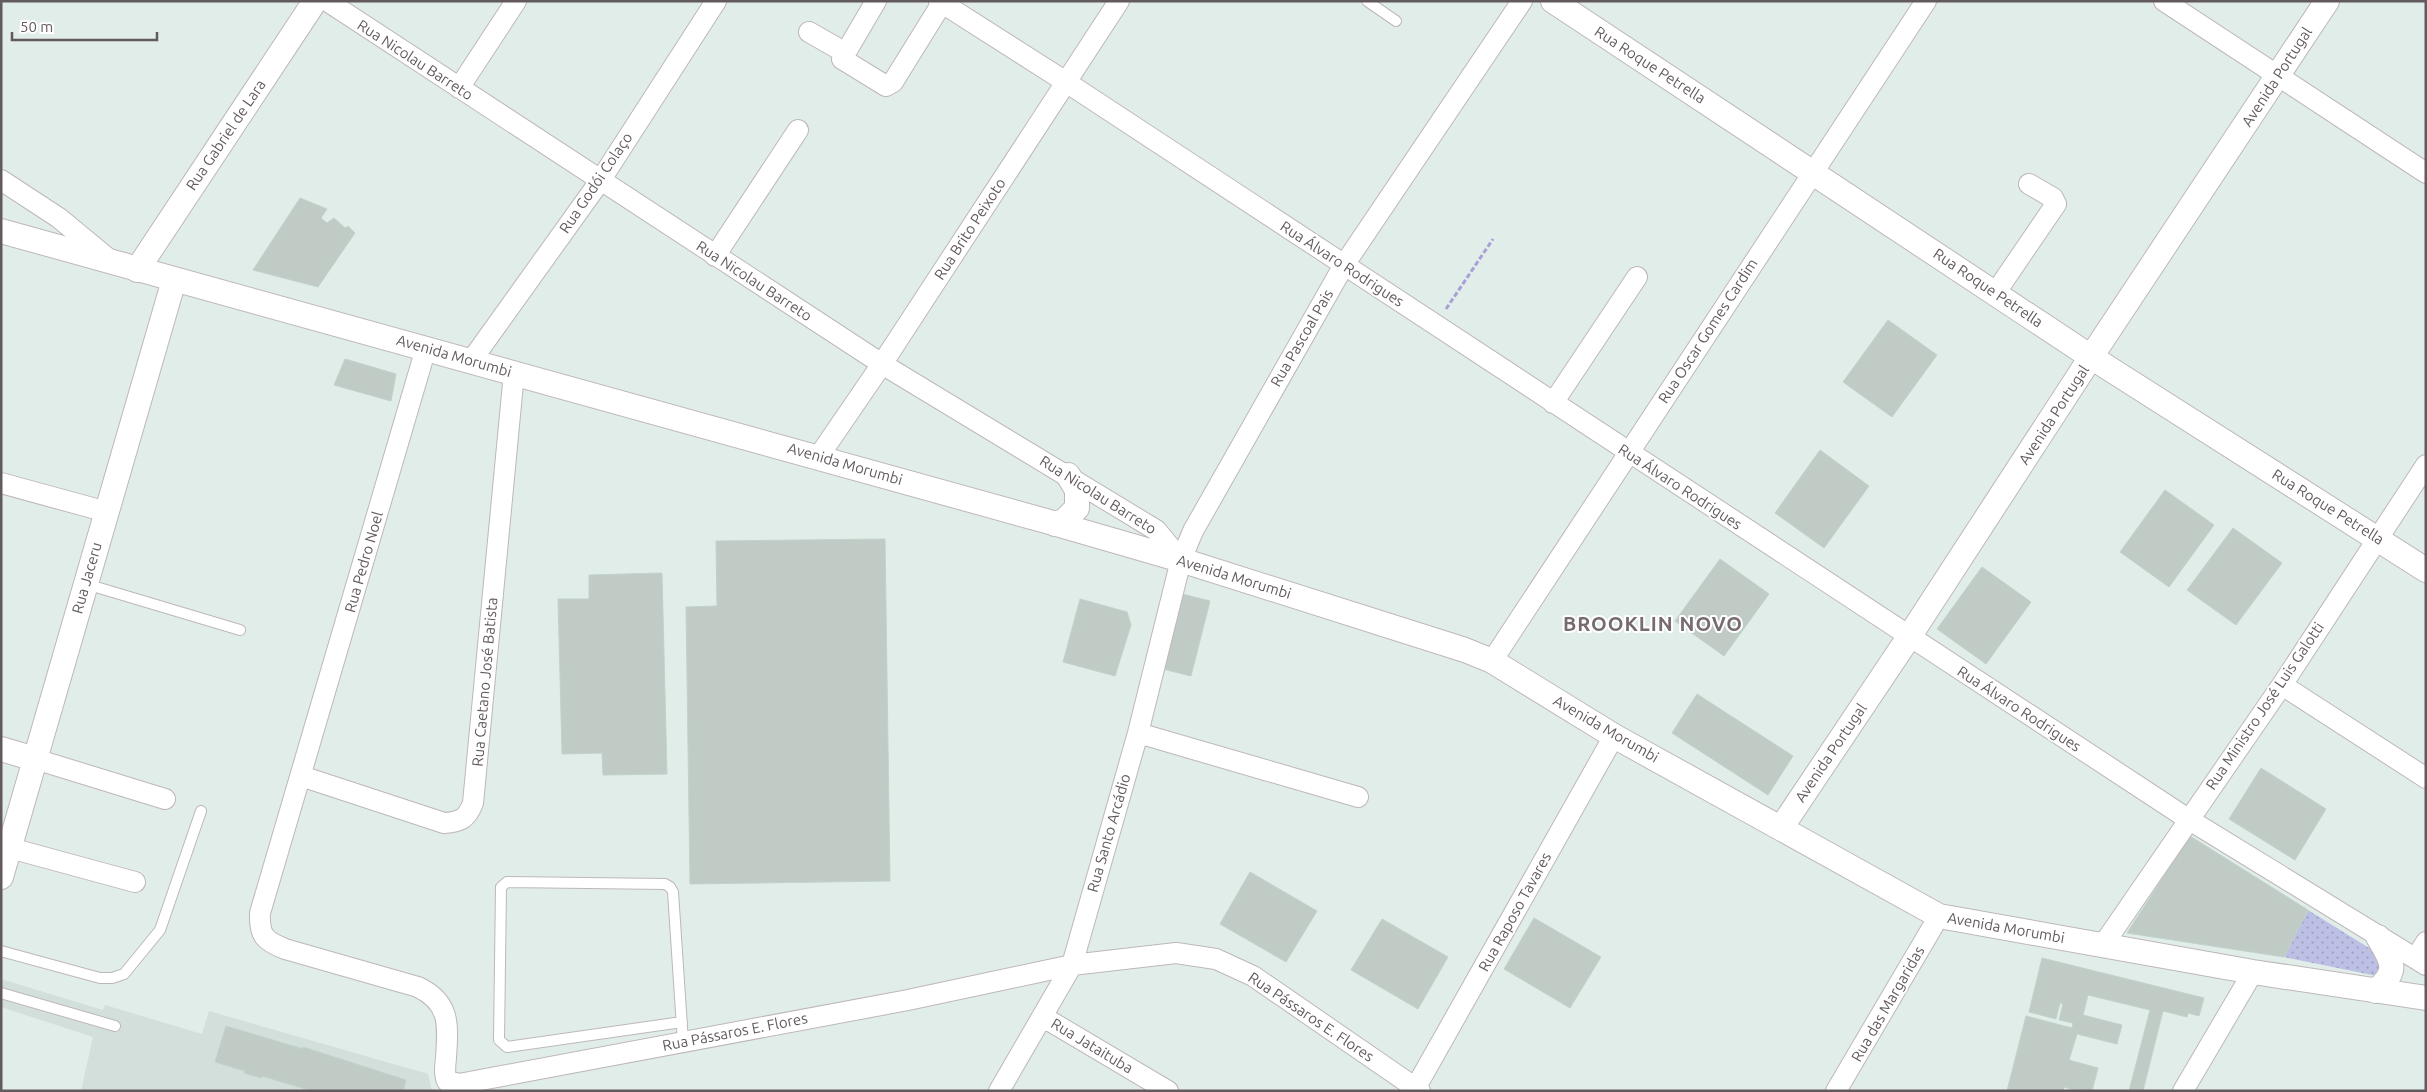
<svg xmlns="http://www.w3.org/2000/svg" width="2427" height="1092" font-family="Ubuntu,sans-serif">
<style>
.education{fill:#d2dfdb}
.park{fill:url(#park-dots)}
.building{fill:#c0cbc6;stroke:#c0d2cb}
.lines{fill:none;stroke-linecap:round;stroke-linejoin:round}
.service-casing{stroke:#beb7ba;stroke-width:12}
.minor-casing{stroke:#beb7ba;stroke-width:22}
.tertiary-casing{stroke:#beb7ba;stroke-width:26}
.path{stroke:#aaa0d7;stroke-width:3;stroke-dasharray:5 2.5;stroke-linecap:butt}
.service{stroke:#fff;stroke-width:10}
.minor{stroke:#fff;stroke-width:20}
.tertiary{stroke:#fff;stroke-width:24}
.labels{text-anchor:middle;stroke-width:4;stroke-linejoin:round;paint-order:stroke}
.street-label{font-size:15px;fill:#635a5e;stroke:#fff}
.district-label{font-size:20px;font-weight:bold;letter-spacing:1px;fill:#756b70;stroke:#fff}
</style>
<defs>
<pattern id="park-dots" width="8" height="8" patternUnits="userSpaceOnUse" patternTransform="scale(1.25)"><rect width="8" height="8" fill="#bdc0e5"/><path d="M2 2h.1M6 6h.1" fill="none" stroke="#9d9fbd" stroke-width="1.8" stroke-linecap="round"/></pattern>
</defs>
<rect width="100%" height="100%" fill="#e1ede9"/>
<!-- education -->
<path class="education" d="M1,979L103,1010L105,1005L202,1034L209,1011L428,1074L432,1091H81L93,1037L1,1007Z"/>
<!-- park -->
<path class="park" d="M2308,910L2390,961L2382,977L2284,957Z"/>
<!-- building -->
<path class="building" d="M300,198L327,209L321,218L327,223L334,218L345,228L348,226L355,233L318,287L253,270Z
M1888,320L1937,355L1892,417L1843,382Z
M345,359L396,374L391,401L334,385Z
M1820,450L1869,486L1824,548L1775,513Z
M2165,490L2214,525L2169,587L2120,552Z
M2233,528L2282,563L2236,625L2187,590Z
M885,539L890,881L690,884L686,607L717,606L716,541Z
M1720,559L1769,594L1724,656L1675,621Z
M1982,567L2031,602L1986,664L1937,629Z
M662,573L667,774L603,775L602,753L562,754L558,599H589V575Z
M1182,594L1210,601L1191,676L1163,669Z
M1080,599L1127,612L1131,625L1115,676L1063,662Z
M1697,694L1793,756L1768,795L1672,733Z
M2261,768L2326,809L2295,860L2229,819Z
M2190,836L2308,910L2284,957L2127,933Z
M1250,872L1317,911L1286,962L1220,924Z
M1534,918L1601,957L1570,1008L1504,969Z
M1382,919L1448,957L1418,1009L1351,970Z
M2042,958L2204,998L2199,1016L2188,1013L2187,1017L2163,1011L2143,1091H2129L2150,1010L2088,995L2083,1015L2122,1025L2117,1044L2077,1034L2069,1060L2098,1068L2092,1091H2077L2064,1087L2063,1091H2007L2026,1016L2072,1028L2073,1023L2059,1020L2063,1004L2060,1003L2056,1019L2029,1012Z
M226,1026L303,1049V1047L406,1080L403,1091H312L262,1076L261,1078L244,1073L245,1071L215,1062Z"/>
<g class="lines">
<defs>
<path id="service" d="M1367,1L1396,21
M86,584L240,630
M1,951L100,978H112L124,974L160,930L201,811
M1,993L115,1026
M682,1022L507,1047L499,1040L501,887L507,882L665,884L670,887L673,892L683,1042"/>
<path id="minor" d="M327,1L882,364L1156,530L1181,560
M876,1L842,59L886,86L893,82L942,3
M939,1L1066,82L2188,819L2426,965
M2164,1L2426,173
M809,32L844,52
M459,88L516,1
M1,180L59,218L111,261
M715,256L798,130
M1996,292L2056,204L2053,198L2029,184
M426,348L260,913C259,936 265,941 285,949L418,987C451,1003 448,1025 446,1058C445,1066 444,1074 447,1081L459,1084L908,1000L1072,965L1176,953L1216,959L1253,976L1420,1091
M471,361L600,181L716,1
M1553,403L1637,277
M819,456L882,364L1119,1
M1,483L107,512
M1492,661L1926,1
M2282,685L2426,778
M1138,733L1358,797
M35,759L165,799
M301,776L444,823C460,822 467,819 473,803L514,373
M10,848L135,882
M2103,945L2282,685L2426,465
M2416,958L2426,942
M1043,1017L1168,1091
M1416,1087L1614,736
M999,1091L1072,965L1138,733L1181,560L1193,531L1344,265L1522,1
M1836,1091L1939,916
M2183,1091L2253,972"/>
<path id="tertiary" d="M1553,1L2091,357L2426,570
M1,231L1046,521L1181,560L1465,650L1492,661L1614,736L1939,916L2253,972L2426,998
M137,270L315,1
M1055,524L1064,521L1077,508V490L1068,475
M1,749L35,759
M1781,828L1909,637L2091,357L2327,1
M1,877L174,280
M2376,991C2400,970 2392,961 2378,937"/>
</defs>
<!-- service casing -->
<use href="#service" class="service-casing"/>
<!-- minor casing -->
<use href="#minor" class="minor-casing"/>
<!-- tertiary casing -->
<use href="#tertiary" class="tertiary-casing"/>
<!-- path -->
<path class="path" d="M1446,309L1493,239"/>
<!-- service -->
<use href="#service" class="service"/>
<!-- minor -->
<use href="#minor" class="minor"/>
<!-- tertiary -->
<use href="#tertiary" class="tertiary"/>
</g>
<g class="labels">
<!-- street labels -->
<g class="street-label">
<text transform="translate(415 60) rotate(33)" y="5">Rua Nicolau Barreto</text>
<text transform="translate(1650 65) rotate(33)" y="5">Rua Roque Petrella</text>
<text transform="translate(2277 77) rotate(-57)" y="5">Avenida Portugal</text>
<text transform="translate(226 135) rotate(-56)" y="5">Rua Gabriel de Lara</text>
<text transform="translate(596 183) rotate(-56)" y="5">Rua Godói Colaço</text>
<text transform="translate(970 229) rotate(-57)" y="5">Rua Brito Peixoto</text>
<text transform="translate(1342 264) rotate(33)" y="5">Rua Álvaro Rodrigues</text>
<text transform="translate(754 281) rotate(33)" y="5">Rua Nicolau Barreto</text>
<text transform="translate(1988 288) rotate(34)" y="5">Rua Roque Petrella</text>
<text transform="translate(1708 331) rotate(-57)" y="5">Rua Oscar Gomes Cardim</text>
<text transform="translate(1302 338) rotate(-60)" y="5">Rua Pascoal Pais</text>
<text transform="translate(454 356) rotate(16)" y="5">Avenida Morumbi</text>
<text transform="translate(2054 415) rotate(-57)" y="5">Avenida Portugal</text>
<text transform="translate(845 464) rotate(16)" y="5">Avenida Morumbi</text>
<text transform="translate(1680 487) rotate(33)" y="5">Rua Álvaro Rodrigues</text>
<text transform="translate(1098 495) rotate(32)" y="5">Rua Nicolau Barreto</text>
<text transform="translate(2328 507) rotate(32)" y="5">Rua Roque Petrella</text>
<text transform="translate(364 562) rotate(-74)" y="5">Rua Pedro Noel</text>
<text transform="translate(1234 577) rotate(17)" y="5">Avenida Morumbi</text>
<text transform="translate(87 578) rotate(-74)" y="5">Rua Jaceru</text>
<text transform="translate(485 682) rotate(-85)" y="5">Rua Caetano José Batista</text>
<text transform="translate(2265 706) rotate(-56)" y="5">Rua Ministro José Luis Galotti</text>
<text transform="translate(2019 709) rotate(33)" y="5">Rua Álvaro Rodrigues</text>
<text transform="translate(1606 729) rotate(30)" y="5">Avenida Morumbi</text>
<text transform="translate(1831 753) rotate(-56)" y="5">Avenida Portugal</text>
<text transform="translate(1109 833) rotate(-74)" y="5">Rua Santo Arcádio</text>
<text transform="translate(1515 912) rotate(-61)" y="5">Rua Raposo Tavares</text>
<text transform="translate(2006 928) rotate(10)" y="5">Avenida Morumbi</text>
<text transform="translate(1888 1004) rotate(-60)" y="5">Rua das Margaridas</text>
<text transform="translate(1311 1017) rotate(34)" y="5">Rua Pássaros E. Flores</text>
<text transform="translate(735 1032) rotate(-11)" y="5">Rua Pássaros E. Flores</text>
<text transform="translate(1092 1046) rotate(31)" y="5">Rua Jataituba</text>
</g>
<!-- district labels -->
<g class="district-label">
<text x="1653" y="631">BROOKLIN NOVO</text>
</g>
</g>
<!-- border -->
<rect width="2427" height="1092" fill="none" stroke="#635a5e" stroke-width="5"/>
<!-- scale -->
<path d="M12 32v8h145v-8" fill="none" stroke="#635a5e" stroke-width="2.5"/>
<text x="20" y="32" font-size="15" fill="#635a5e" stroke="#ffffff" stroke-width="4" paint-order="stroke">50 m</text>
</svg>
